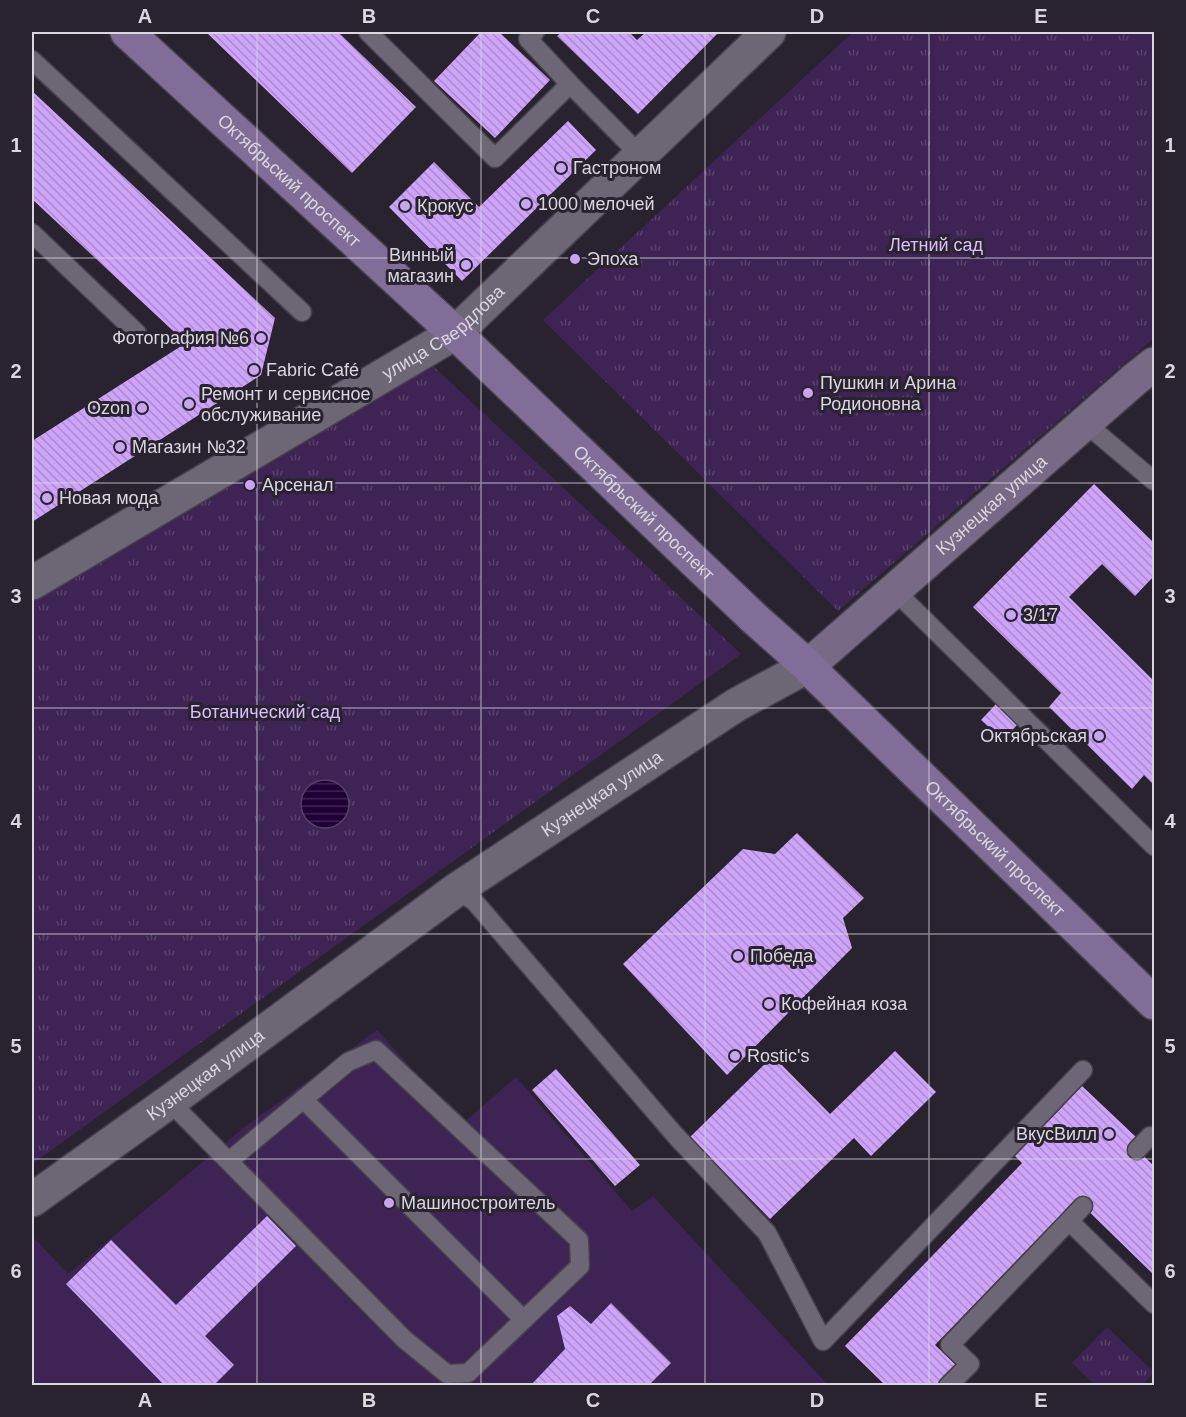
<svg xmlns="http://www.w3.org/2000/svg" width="1186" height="1417" font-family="Arial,sans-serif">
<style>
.grass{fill:#3d2454}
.park{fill:url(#park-tufts)}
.water{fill:url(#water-rules);stroke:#574068;stroke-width:1.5}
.building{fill:url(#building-back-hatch)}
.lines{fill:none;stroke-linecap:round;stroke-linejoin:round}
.lane-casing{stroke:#45414b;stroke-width:21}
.street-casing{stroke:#45414b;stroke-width:36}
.secondary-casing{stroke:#45414b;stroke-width:36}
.primary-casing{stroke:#45414b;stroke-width:36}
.lane{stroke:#6d6775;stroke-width:18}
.street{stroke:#6d6775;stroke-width:33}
.secondary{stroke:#776a86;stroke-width:33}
.primary{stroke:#816e98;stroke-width:33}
.grid{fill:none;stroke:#d9d6de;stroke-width:1.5;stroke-opacity:0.55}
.poi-dot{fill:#c8a5ee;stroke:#29232f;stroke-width:2}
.labels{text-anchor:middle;stroke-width:6;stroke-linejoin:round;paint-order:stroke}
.poi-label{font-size:18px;fill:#d9d6de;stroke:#29232f;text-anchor:start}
.street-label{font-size:18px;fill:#d9d6de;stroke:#29232f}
.park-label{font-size:18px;fill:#dbbdfe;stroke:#29232f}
.neatline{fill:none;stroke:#d9d6de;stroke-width:2}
.grid-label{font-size:20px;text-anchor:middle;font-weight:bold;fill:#d9d6de}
</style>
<defs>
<pattern id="park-tufts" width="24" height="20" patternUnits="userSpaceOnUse" patternTransform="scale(1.5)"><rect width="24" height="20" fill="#3d2454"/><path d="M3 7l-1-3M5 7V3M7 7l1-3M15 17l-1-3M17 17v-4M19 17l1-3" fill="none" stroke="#58436c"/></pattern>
<pattern id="water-rules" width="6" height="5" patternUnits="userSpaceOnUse" patternTransform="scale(1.5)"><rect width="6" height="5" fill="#1f0036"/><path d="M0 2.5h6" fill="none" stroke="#3f2453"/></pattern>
<pattern id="building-back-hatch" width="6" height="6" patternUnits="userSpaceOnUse" patternTransform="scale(1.5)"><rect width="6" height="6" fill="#cea4fa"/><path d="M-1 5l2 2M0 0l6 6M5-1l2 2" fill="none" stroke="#ab8bcc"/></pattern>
</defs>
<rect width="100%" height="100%" fill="#29232f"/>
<!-- grass -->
<path class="grass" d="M377,1030L462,1124L516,1077L632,1211L653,1196L828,1385H32V1236L68,1274L242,1129Z"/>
<!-- park -->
<path class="park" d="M853,32H1154V338L838,611L543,320Z
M417,351L741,654L32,1164V583Z
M1107,1327L1154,1372L1142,1385H1095L1072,1363Z"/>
<!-- water -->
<path class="water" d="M301 804a24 24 0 1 1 48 0a24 24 0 1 1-48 0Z"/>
<!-- building -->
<path class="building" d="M206,32H338L416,107L352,173Z
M481,32H499L550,80L495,138L434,81Z
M562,32H629L637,40L646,32H719L638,114L557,36Z
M32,91L275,318L261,375L32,522V441L186,343L32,199Z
M568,121L596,150L462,281L389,207L434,162L479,207Z
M1094,484L1154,543V576L1135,596L1102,564L1069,597L1154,681V785L1144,775L1132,789L1049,707L1061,693L973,607Z
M996,704L1018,724L1003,740L981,720Z
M797,833L864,898L843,918L852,948L727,1075L623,964L743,849L775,854Z
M895,1051L936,1092L871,1156L854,1138L770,1219L690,1137L773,1056L830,1114Z
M556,1069L640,1165L615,1186L532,1090Z
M1082,1086L1136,1137L1130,1143L1154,1166V1275L1076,1199L935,1345L957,1366L938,1386H886L845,1346L1022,1163L1015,1156Z
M267,1216L296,1246L205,1336L234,1365L213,1386H165L66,1284L111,1240L176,1305Z
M611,1303L671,1363L648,1386H530L565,1349L557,1316L570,1306L591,1324Z"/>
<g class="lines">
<defs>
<path id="lane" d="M368,32L495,158L570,84L640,155
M535,32L528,39L570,84
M32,60L302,312
M32,233L137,333
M1085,423L1154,481
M894,590L1154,846
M456,890L474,901L675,1135L767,1233L823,1341L1083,1070
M303,1099L524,1320
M169,1101L404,1339L447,1374L468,1373L580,1266L579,1240L376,1050L348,1062L229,1161
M1137,1150L1150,1136
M1069,1221L1083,1206
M948,1386L970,1364L950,1345L1069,1221L1154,1304"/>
<g id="street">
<path id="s1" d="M32,583L455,333L769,32"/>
<path id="s2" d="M32,1200L180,1094L456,890L736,705L808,666"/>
</g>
<g id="secondary">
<path id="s3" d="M808,666L1135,379L1154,364"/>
</g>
<g id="primary">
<path id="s4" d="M127,32L455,333L755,619L808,666L819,678L1154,1003"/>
</g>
</defs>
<!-- lane casing -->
<use href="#lane" class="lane-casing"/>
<!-- street casing -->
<use href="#street" class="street-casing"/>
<!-- secondary casing -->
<use href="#secondary" class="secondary-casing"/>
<!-- primary casing -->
<use href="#primary" class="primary-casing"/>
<!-- lane -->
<use href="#lane" class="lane"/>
<!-- street -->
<use href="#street" class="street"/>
<!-- secondary -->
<use href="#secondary" class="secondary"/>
<!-- primary -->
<use href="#primary" class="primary"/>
</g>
<!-- grid -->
<path class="grid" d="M257,32V1386M481,32V1386M705,32V1386M929,32V1386M32,258H1154M32,483H1154M32,708H1154M32,934H1154M32,1159H1154"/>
<!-- markers -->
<g class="poi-dot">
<circle cx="561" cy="168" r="6"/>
<circle cx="526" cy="204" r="6"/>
<circle cx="405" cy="206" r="6"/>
<circle cx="575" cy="259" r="6"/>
<circle cx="466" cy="265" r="6"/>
<circle cx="261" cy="338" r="6"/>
<circle cx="254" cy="370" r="6"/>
<circle cx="808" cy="393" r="6"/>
<circle cx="189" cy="404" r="6"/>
<circle cx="142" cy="408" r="6"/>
<circle cx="120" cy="447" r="6"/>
<circle cx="250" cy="485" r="6"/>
<circle cx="47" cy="498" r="6"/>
<circle cx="1011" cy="615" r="6"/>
<circle cx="1099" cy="736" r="6"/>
<circle cx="738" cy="956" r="6"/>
<circle cx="769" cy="1004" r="6"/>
<circle cx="735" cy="1056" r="6"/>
<circle cx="1109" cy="1134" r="6"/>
<circle cx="389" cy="1203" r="6"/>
</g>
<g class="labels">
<!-- poi labels -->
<g class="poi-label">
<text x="573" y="174">Гастроном</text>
<text x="538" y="210">1000 мелочей</text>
<text x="417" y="212">Крокус</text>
<text x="454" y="261" text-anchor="end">Винный<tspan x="454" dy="21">магазин</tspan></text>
<text x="587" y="265">Эпоха</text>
<text x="249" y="344" text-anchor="end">Фотография №6</text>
<text x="266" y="376">Fabric Café</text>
<text x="820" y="389">Пушкин и Арина<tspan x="820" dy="21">Родионовна</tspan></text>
<text x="201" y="400">Ремонт и сервисное<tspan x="201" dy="21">обслуживание</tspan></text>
<text x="130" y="414" text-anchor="end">Ozon</text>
<text x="132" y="453">Магазин №32</text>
<text x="262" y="491">Арсенал</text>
<text x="59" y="504">Новая мода</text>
<text x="1023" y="621">3/17</text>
<text x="1087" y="742" text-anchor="end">Октябрьская</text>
<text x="750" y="962">Победа</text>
<text x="781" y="1010">Кофейная коза</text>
<text x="747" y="1062">Rostic's</text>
<text x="1097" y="1140" text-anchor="end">ВкусВилл</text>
<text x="401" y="1209">Машиностроитель</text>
</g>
<!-- street labels -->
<g class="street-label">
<text dy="6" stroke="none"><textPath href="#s4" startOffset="220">Октябрьский проспект</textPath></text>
<text dy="6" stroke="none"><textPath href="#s1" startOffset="482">улица Свердлова</textPath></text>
<text dy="6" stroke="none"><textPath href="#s3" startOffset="244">Кузнецкая улица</textPath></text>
<text dy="6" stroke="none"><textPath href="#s4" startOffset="706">Октябрьский проспект</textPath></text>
<text dy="6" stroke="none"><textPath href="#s2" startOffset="700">Кузнецкая улица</textPath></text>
<text dy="6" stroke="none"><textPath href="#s4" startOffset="1192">Октябрьский проспект</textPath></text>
<text dy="6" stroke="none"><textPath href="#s2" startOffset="214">Кузнецкая улица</textPath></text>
</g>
<!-- park labels -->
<g class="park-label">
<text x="936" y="251">Летний сад</text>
<text x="265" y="718">Ботанический сад</text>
</g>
</g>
<!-- border -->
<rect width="1186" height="1417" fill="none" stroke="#29232f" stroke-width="66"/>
<rect x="33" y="33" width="1120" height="1351" class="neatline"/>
<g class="grid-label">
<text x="145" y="23">A</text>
<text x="369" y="23">B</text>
<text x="593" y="23">C</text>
<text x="817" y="23">D</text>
<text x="1041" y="23">E</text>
<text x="16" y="152">1</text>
<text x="1170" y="152">1</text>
<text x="16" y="378">2</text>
<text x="1170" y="378">2</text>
<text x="16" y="603">3</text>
<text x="1170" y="603">3</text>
<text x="16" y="828">4</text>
<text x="1170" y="828">4</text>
<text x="16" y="1053">5</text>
<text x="1170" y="1053">5</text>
<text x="16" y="1278">6</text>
<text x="1170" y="1278">6</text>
<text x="145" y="1407">A</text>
<text x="369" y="1407">B</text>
<text x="593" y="1407">C</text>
<text x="817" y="1407">D</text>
<text x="1041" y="1407">E</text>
</g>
</svg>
